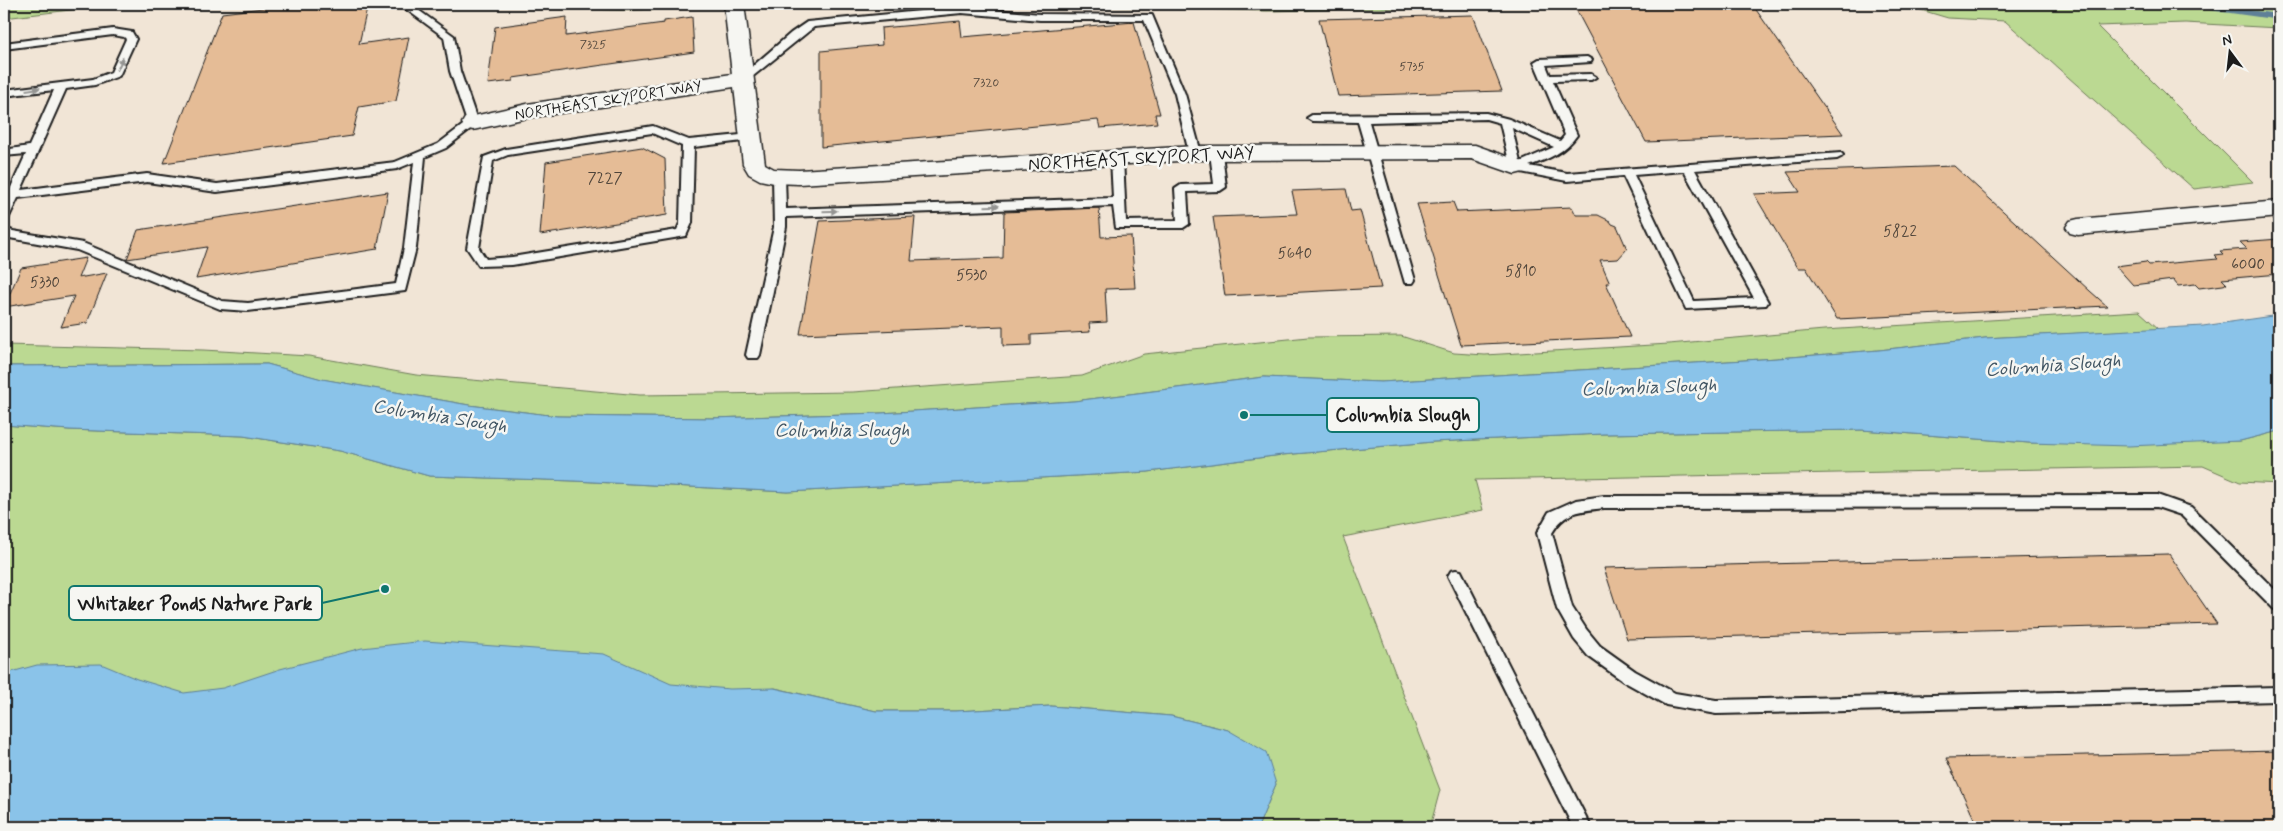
<svg xmlns="http://www.w3.org/2000/svg" width="2283" height="831" font-family="Mynerve,sans-serif">
<style>
.green{fill:#bbd992;stroke:#6c7a57}
.water{fill:#8ac3e9;stroke:#5e8097}
.lines{fill:none;stroke-linecap:round;stroke-linejoin:round}
.stream{stroke:#5e8097;stroke-width:5.5}
.building{fill:#e5bc96;stroke:#1c1c1c}
.service-casing{stroke:#1c1c1c;stroke-width:4}
.minor-casing{stroke:#1c1c1c;stroke-width:3}
.service{fill:#f6f6f2;fill-rule:evenodd}
.minor{fill:#f6f6f2;fill-rule:evenodd}
.oneway{fill:#949492}
.labels{text-anchor:middle;stroke-width:5;stroke-linejoin:round;paint-order:stroke}
.far-number-label{font-size:12px;fill:#4e443a}
.far-street-label{font-size:15px;fill:#1c1c1c;stroke:#f6f6f2}
.number-label{font-size:15px;fill:#4e443a}
.street-label{font-size:18px;fill:#1c1c1c;stroke:#f6f6f2}
.water-label{font-size:19px;font-style:italic;fill:#425664;stroke:#f6f6f2}
.leader{fill:none;stroke:#0f766e;stroke-width:2}
.callout-dot{fill:#0f766e;stroke:#f6f6f2;stroke-width:2}
.callout{fill:#f6f6f2;stroke:#0f766e;stroke-width:2}
.callout-label{font-size:19px;text-anchor:middle;font-weight:bold;fill:#1c1c1c}
</style>
<rect width="100%" height="100%" fill="#f1e5d6"/>
<filter id="ink" filterUnits="userSpaceOnUse"><feTurbulence type="fractalNoise" baseFrequency=".02" numOctaves="2"/><feDisplacementMap in="SourceGraphic" scale="10" xChannelSelector="R" yChannelSelector="G"/><feConvolveMatrix kernelMatrix="1 2 1 2 8 2 1 2 1" color-interpolation-filters="sRGB"/></filter>
<g filter="url(#ink)">
<!-- green -->
<path class="green" d="M4,4H120L4,18Z
M548,4H699C649,12 598,12 548,4Z
M1006,4H1528L1499,6L1267,11Z
M1901,4H2279V28L2185,23L2097,26L2253,182L2194,189L2005,21L1948,18Z
M2139,311L2159,329L1985,338L1879,350L1778,358L1381,382L1264,377L1074,401L881,413L711,418L557,416L469,405L321,379L267,364L4,366V345L203,350L309,356L416,375L640,395L853,392L1082,376L1144,354L1308,337L1401,336L1454,353L1485,355L1669,344L1824,330Z
M4,425L69,430L243,436L340,451L429,476L574,481L788,492L1148,472L1282,455L1433,442L1603,434L1862,430L2029,443L2240,441L2279,431V484L2240,482L2203,466L1475,480L1483,510L1343,537L1440,790L1430,827H1258L1276,784L1228,730L1171,716L1051,706L955,711H876L775,688L4,827Z"/>
<!-- water -->
<path class="water" d="M2279,315V431L2240,441L2129,446L2029,443L1862,430L1603,434L1433,442L1282,455L1148,472L788,492L574,481L429,476L340,451L243,436L69,430L4,425V366L267,364L322,379L469,405L557,416L711,418L881,413L1074,401L1264,377L1381,382L1778,358L1879,350L1985,338L2203,326Z
M425,641L604,654L671,684L730,689L774,688L876,711H955L1051,706L1171,716L1228,730L1266,752L1276,784L1258,827H4V674L37,665L101,664L137,679L184,693L223,688L280,669L362,648Z"/>
<g class="lines">
<!-- stream -->
<path class="stream" d="M1382,4H1390
M2186,4L2279,17"/>
</g>
<!-- building -->
<path class="building" d="M295,4H320L318,10L368,4L359,44L409,37L396,101L359,107L352,136L164,163L222,13Z
M1573,4H1752L1843,134L1646,142Z
M1473,15L1502,91L1338,96L1319,19Z
M567,17L566,36L664,23V21L692,17L694,52L513,78V81L488,84L495,27Z
M960,21L962,37L1134,22L1160,114H1155L1157,123L1100,128L1098,120L821,147V51L882,45L881,28Z
M642,147L665,159L667,215L540,235L546,162Z
M1954,166L2090,291L2107,306L1837,319L1806,268H1798L1754,194L1800,192L1787,172Z
M1346,189L1351,211L1360,210L1381,288L1225,296L1213,217L1297,214L1292,191Z
M388,192L377,249L196,279L207,247L127,259L138,230Z
M1453,202L1457,212L1572,207L1576,215H1598L1610,221L1612,224L1617,226L1627,249L1618,259L1600,260L1610,283H1606L1630,337L1461,345L1417,204Z
M1099,208L1101,237L1131,236L1135,288L1105,289L1107,322L1089,323L1090,332L1031,335V345L1003,346V326L800,334L820,221L915,217L911,261L1003,258L1004,212Z
M2279,239V274L2222,279L2227,284L2223,285L2199,288L2195,284L2178,286L2173,280L2133,285L2116,266L2146,262L2149,265L2218,259L2214,255L2223,254L2220,251L2247,249L2240,242Z
M86,258L78,278L107,273L87,323L61,327L74,296L4,307L21,268Z
M2169,554L2217,624L1627,639L1604,568Z
M2279,751V827H1978L1946,758Z"/>
<g class="lines">
<defs>
<path id="service" d="M399,4H410L454,36L460,71L478,123L446,148L425,157L416,248L405,291L248,311L220,309L77,250L4,237V228L13,231L83,243L222,301L248,303L396,284L404,248L414,162L397,169L217,192L147,182L18,198L8,219L4,220V203L26,154L4,156V150L29,146L54,90L4,96V90L93,79L111,72L126,39L124,37L113,35L4,49V43L113,29L132,32L136,39L119,76L95,85L66,89L21,190L147,174L217,184L395,162L438,144L467,122L450,71L444,37Z
M962,7L1040,14L1152,15L1185,94L1201,153L1195,156L1189,153L1175,94L1144,20H1040L962,13L814,27L747,81H739L738,79L791,33L807,22Z
M1587,57L1592,60L1591,62L1546,65L1550,75L1591,74L1596,77L1591,80L1553,81L1577,135C1565,152 1549,159 1529,166L1567,173L1841,153L1843,155L1841,157L1837,159L1695,170L1768,302L1766,305L1686,309L1623,176L1567,181L1511,170L1500,123L1486,119L1369,122L1415,280L1413,283H1405L1358,122L1312,121L1307,118L1312,115L1486,113L1509,119L1560,141L1565,135L1534,62L1539,59ZM1512,128L1554,147L1520,162ZM1684,171L1754,298L1694,301L1634,175Z
M653,126L689,140L751,134L757,137L751,140L694,147L692,223L686,236L512,265L479,266L467,248L484,157L506,149ZM652,133L682,146L680,223L677,230L512,257L486,259L479,248L493,161L508,155Z
M1216,150L1222,153L1226,187L1220,191L1187,192L1189,224L1183,228H1116L1113,206L786,217V227L760,355L758,358H748L746,355L774,227L773,176L775,173L779,172L785,176L786,209L1113,198L1111,158L1117,154L1123,158L1126,221L1177,220L1175,189L1181,185L1214,184L1210,153Z
M2157,495L2191,507L2279,594V611L2274,609L2181,515L2157,507L1604,508C1580,511 1565,511 1552,533L1572,607L1586,629L1600,646L1635,671L1675,693L1716,700L2279,687V701L1716,714L1666,705L1623,681L1588,656L1574,639L1557,609L1537,533L1549,512L1576,500L1604,496Z
M1456,570L1461,571L1591,827H1573L1448,576L1451,571Z"/>
<path id="minor" d="M724,4H744L765,164L774,169L799,170L1195,146L1475,145L1523,162L1526,167L1523,172L1515,174L1472,159L1195,160L799,184L774,183L760,180L749,174L743,164L734,87L527,118L473,130L465,128L462,123L465,118L527,104L732,74Z
M2279,201V217L2078,235L2070,233L2066,227L2070,221L2078,219Z"/>
</defs>
<!-- service casing -->
<use href="#service" class="service-casing"/>
<!-- minor casing -->
<use href="#minor" class="minor-casing"/>
<!-- service -->
<use href="#service" class="service"/>
<!-- minor -->
<use href="#minor" class="minor"/>
</g>
<!-- one-way arrows -->
<defs><path id="oneway-solid" d="M-6-.8H1V-3.2L6.5 0L1 3.2V.8H-6Z" transform="scale(1.25)"/></defs>
<g class="oneway">
<use href="#oneway-solid" transform="translate(120 64) rotate(-66)"/>
<use href="#oneway-solid" transform="translate(33 89) rotate(-8)"/>
<use href="#oneway-solid" transform="translate(992 206) rotate(-2)"/>
<use href="#oneway-solid" transform="translate(830 211) rotate(-2)"/>
</g>
</g>
<g class="labels">
<!-- far-number labels -->
<g class="far-number-label">
<text x="593" y="48">7325</text>
<text x="1412" y="70">5735</text>
<text x="986" y="86">7320</text>
</g>
<!-- far-street labels -->
<g class="far-street-label">
<text transform="translate(608 100) rotate(-9)" y="5">NORTHEAST SKYPORT WAY</text>
</g>
<!-- number labels -->
<g class="number-label">
<text x="605" y="183">7227</text>
<text x="1900" y="236">5822</text>
<text x="1295" y="258">5640</text>
<text x="2248" y="269">6000</text>
<text x="1521" y="276">5810</text>
<text x="972" y="280">5530</text>
<text x="45" y="287">5330</text>
</g>
<!-- street labels -->
<g class="street-label">
<text transform="translate(1141 158) rotate(-3)" y="6">NORTHEAST SKYPORT WAY</text>
</g>
<!-- water labels -->
<g class="water-label">
<text transform="translate(2053 364) rotate(-4)" y="7">Columbia Slough</text>
<text transform="translate(1649 386) rotate(-2)" y="7">Columbia Slough</text>
<text transform="translate(440 415) rotate(9)" y="7">Columbia Slough</text>
<text x="842" y="436">Columbia Slough</text>
</g>
</g>
<!-- callouts -->
<path class="leader" d="M1244 415L1327 415M385 589L322 603"/>
<g class="callout-dot">
<circle cx="1244" cy="415" r="5"/>
<circle cx="385" cy="589" r="5"/>
</g>
<g class="callout">
<rect x="1327" y="398" width="152" height="34" rx="5"/>
<rect x="69" y="586" width="253" height="34" rx="5"/>
</g>
<g class="callout-label">
<text x="1403" y="421">Columbia Slough</text>
<text x="195" y="610">Whitaker Ponds Nature Park</text>
</g>
<!-- margin -->
<rect width="2283" height="831" fill="none" stroke="#f6f6f2" stroke-width="20"/>
<rect x="10" y="10" width="2263" height="811" fill="none" stroke="#1c1c1c" stroke-width="2" filter="url(#ink)"/>
<!-- north arrow -->
<g transform="translate(2230 52) rotate(345)" stroke="#f6f6f2" stroke-width="4" paint-order="stroke">
<path d="M0-4L9 19L0 12L-9 19Z" fill="#1c1c1c"/>
<text y="-8" font-size="14" font-weight="bold" text-anchor="middle" fill="#1c1c1c">N</text>
</g>
</svg>
